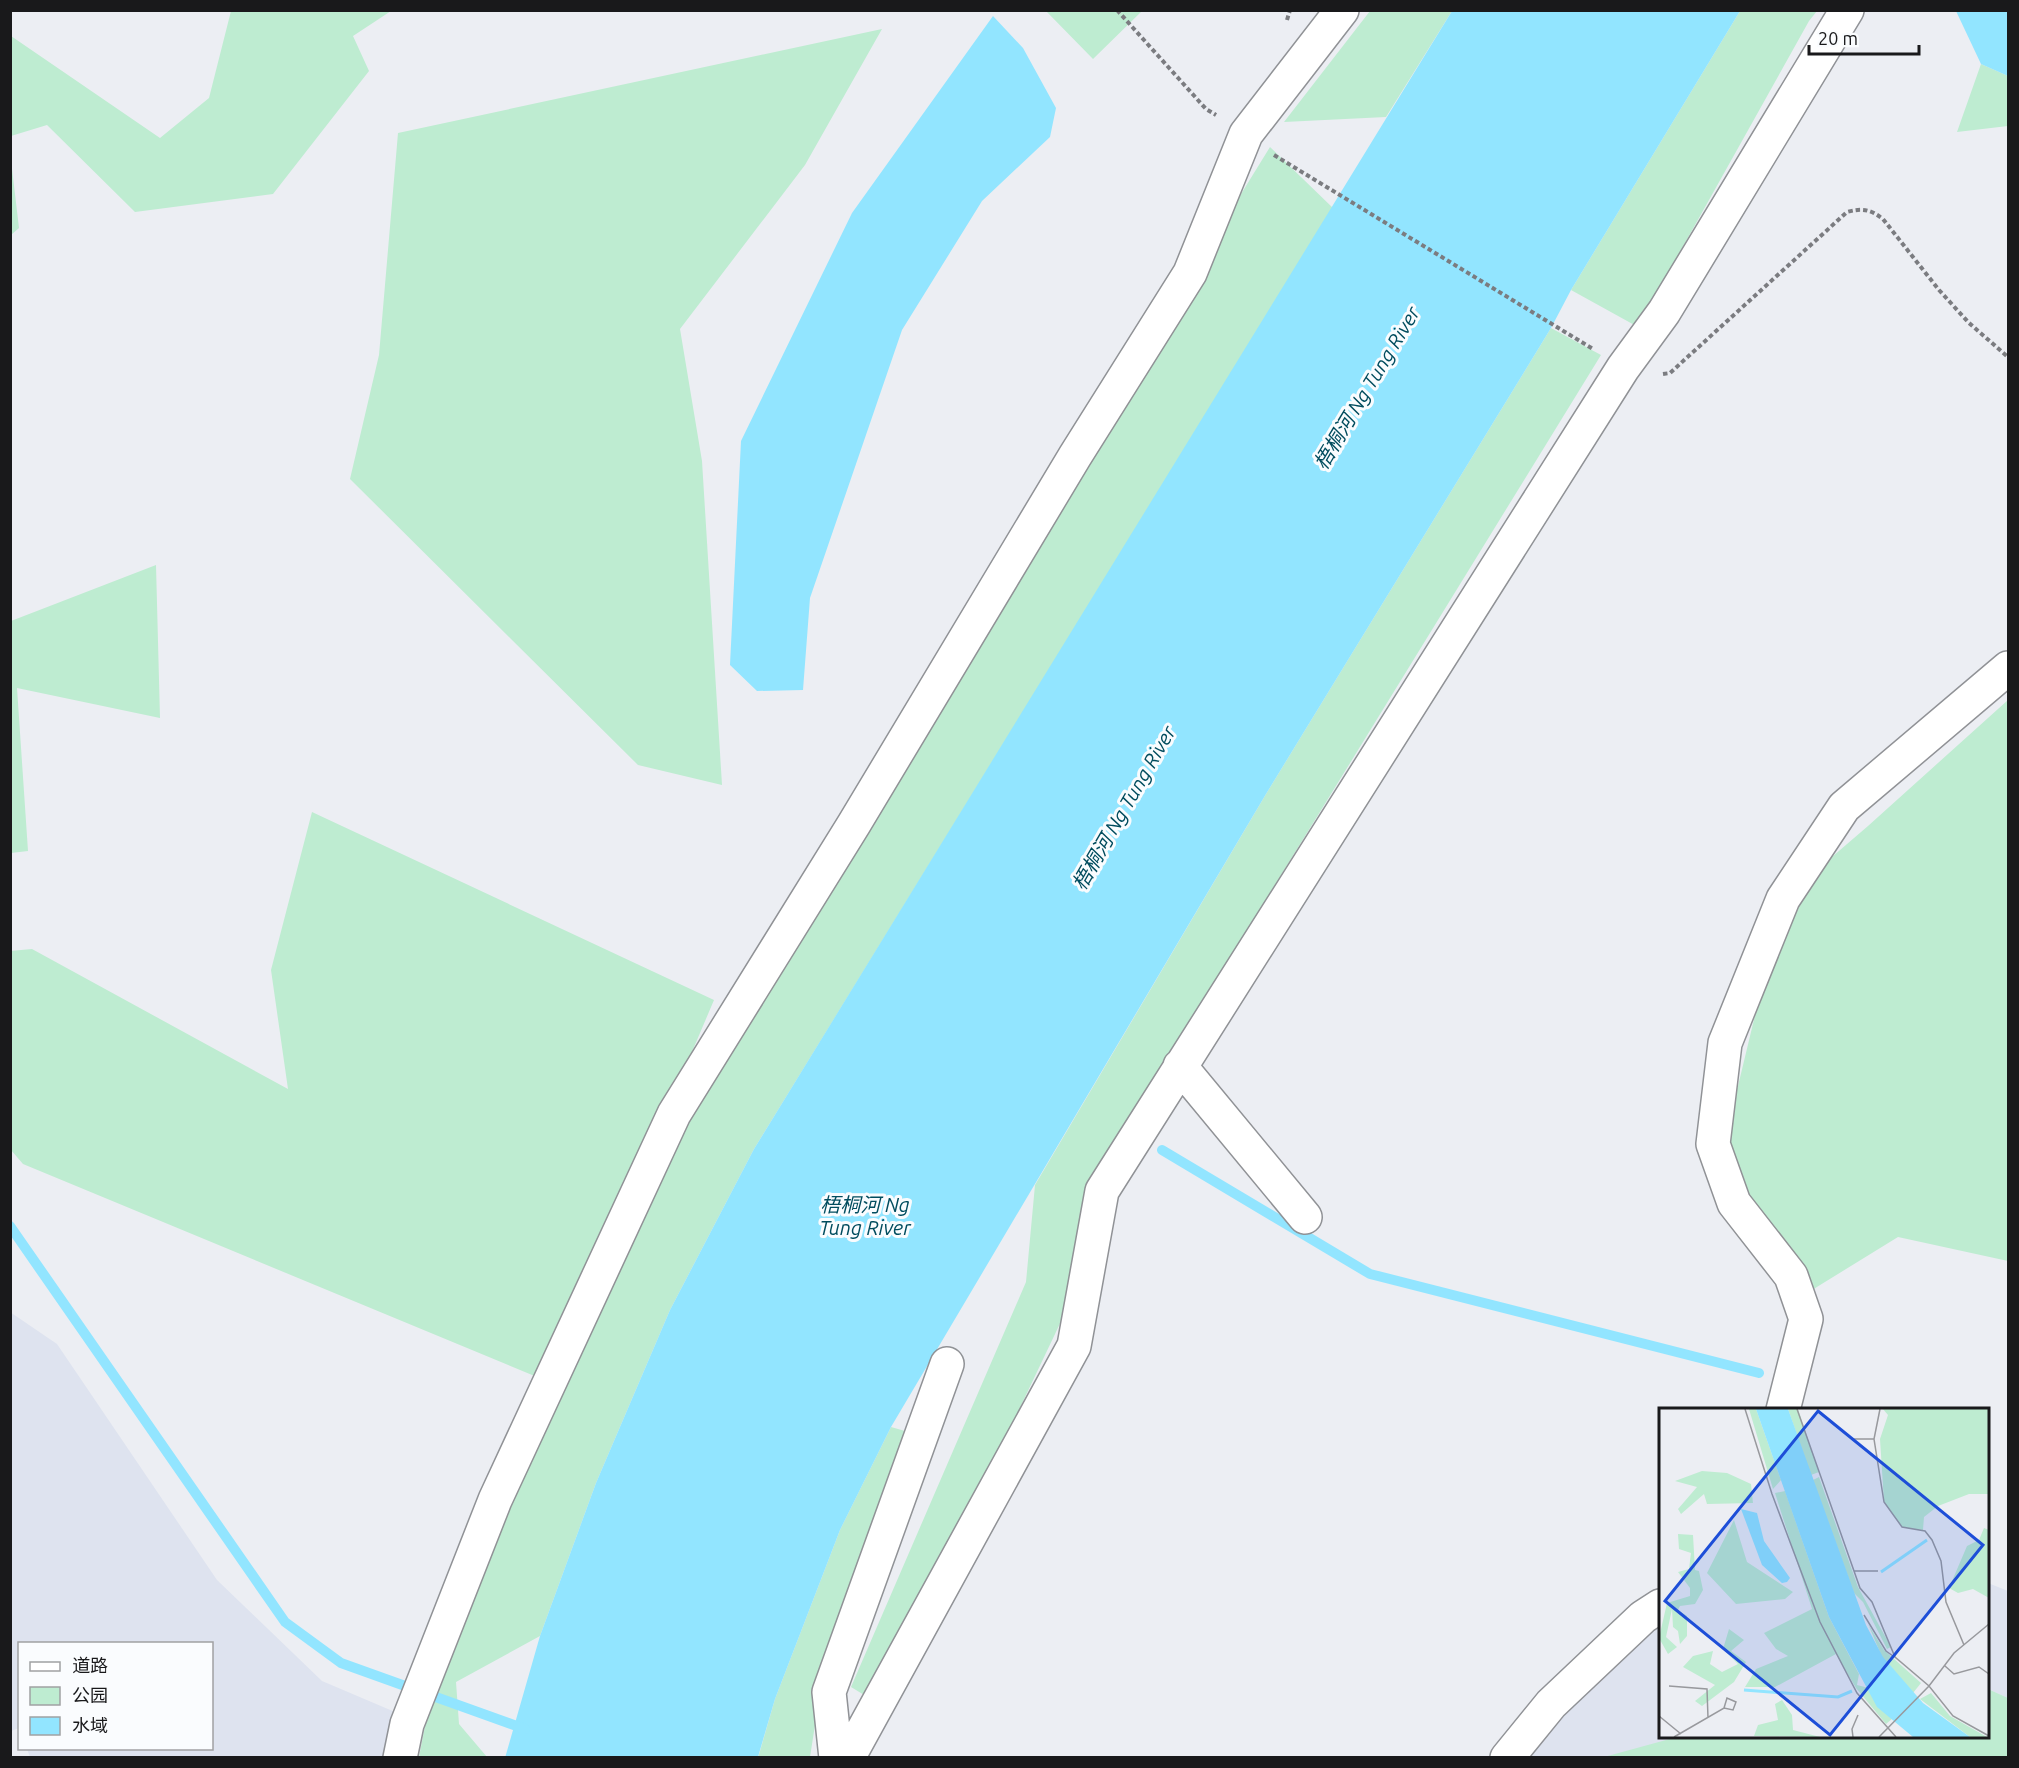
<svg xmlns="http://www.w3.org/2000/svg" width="2019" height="1768" font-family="Ubuntu,'Noto Sans SC',sans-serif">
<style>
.built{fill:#dee3ef}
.green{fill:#beecd1}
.water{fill:#92e5ff}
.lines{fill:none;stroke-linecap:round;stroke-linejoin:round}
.stream{stroke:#92e5ff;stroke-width:10}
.minor-casing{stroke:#909296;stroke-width:36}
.path{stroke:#7b7c80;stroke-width:4;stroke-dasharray:4.5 3;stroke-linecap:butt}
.minor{stroke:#fff;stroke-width:33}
.labels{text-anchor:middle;stroke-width:6;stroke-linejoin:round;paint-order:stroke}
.water-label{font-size:20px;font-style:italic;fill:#004c5e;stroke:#fafcfe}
.inset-river{fill:none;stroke:#92e5ff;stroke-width:3}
.inset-road{fill:none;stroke:#98999d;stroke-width:1.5}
.view{fill:#1d4ed8;fill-opacity:0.15;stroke:#1d4ed8;stroke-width:3}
.inset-edge{fill:none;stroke:#19191b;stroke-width:3}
</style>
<rect width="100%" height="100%" fill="#eceef3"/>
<!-- built -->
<path class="built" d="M10,1312L57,1344L217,1580L322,1681L395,1712L384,1757H30L27,1749L212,1748V1644H20L19,1728L11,1731Z
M1988,1583L2008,1591V1698L1988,1689Z
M1660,1606V1736L1706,1737L1631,1757L1508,1758Z"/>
<!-- green -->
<path class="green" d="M231,11H391L353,36L369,71L273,194L135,212L47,125L11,136V36L160,138L209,98Z
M1046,11H1142L1093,59Z
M1370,11H1452L1386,117L1284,122Z
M1740,11H1817L1809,21L1638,327L1571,290Z
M882,29L805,165L680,329L702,461L722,785L638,765L350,479L379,355L398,133Z
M1981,64L2008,76V126L1957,132Z
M1270,147L1333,208L754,1149L670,1310L596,1483L540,1636L456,1682L459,1724L487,1757H419L432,1690L549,1382L23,1164L11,1150L10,951L32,949L288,1089L271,970L312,812L714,1000L585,1304L674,1114Z
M11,160L19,228L11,235H10Z
M1551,328L1601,355L1096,1176L1065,1313L879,1704L851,1687L1026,1282L1035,1185L1266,794Z
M156,565L160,718L17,688L28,851L11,853V621Z
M2008,700V1261L1898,1237L1799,1298L1713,1144L1738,1086L1783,899L1868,826Z
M891,1427L912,1433L823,1674L810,1757L758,1758L775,1699L840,1530Z
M1988,1689L2008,1698V1757H1604L1677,1737L1988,1736Z"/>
<!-- water -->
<path class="water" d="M1452,11H1740L1571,290L1551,328L1266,794L891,1427L840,1530L775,1699L758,1757L505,1758L540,1636L596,1483L670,1310L754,1149Z
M1956,11H2008V76L1981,64Z
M993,16L1023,48L1056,108L1050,137L982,201L902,330L810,598L803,690L757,691L730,665L741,441L852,213Z"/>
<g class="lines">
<!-- stream -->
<path class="stream" d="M1162,1150L1370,1274L1759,1373
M10,1226L285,1622L341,1663L525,1729"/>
<defs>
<path id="minor" d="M1180,1066L1305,1217
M1783,1410L1806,1319L1791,1276L1734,1203L1713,1144L1725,1043L1783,899L1844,807L2008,668
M400,1758L407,1724L495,1500L674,1114L854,824L1075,456L1190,273L1246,134L1342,10
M836,1758L829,1692L947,1364
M848,1758L1074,1346L1102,1191L1623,368L1664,312L1847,10
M1507,1758L1551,1704L1643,1617L1660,1606"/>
</defs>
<!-- minor casing -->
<use href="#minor" class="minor-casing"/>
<!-- path -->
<path class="path" d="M1117,10L1206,109L1216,115
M1287,20L1290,10
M1274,155L1593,349
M1663,374L1670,373L1847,212C1862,208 1870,209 1883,219L1939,290L1969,323L2008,357"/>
<!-- minor -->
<use href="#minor" class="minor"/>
</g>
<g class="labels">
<!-- water labels -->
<g class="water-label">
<text transform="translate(1367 388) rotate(-59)" y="7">梧桐河 Ng Tung River</text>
<text transform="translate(1124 808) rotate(-60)" y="7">梧桐河 Ng Tung River</text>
<text x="865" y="1212">梧桐河 Ng<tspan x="865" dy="23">Tung River</tspan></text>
</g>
</g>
<!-- overview -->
<g transform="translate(1659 1408)">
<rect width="330" height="330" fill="#eceef3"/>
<path d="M90,1H97L122,72L114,81ZM129,1H139L160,64L152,67ZM224,1H330V86H310L279,98L265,109L264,122L243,119L225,94L221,31L229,7ZM43,63L68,65L92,76L94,95L48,96L45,86L22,106L19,101L38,79L16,73ZM160,69L199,179L232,239L228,241L204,194L195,185L154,72ZM126,83L170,209L200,266L198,277L210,280L219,299L234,310L227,316L197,280L177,246L116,279H86L97,261L129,248L117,241L105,225L153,201L116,85ZM75,112L88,154L134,184L126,191L77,196L48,165ZM325,120L330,122V190L314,181L299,185L290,180L308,138L320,132ZM19,126L34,127L36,162L40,163L44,182L36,196L21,198L19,202L28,208V228L21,236L19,223L14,219L13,201L7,229L18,239L9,246L0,230L8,195L31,188V180L19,164L30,161L32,145L20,141ZM209,216L225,242L262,275L254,285L223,249ZM70,221L85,232L72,243L87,254L75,274L43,298L36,293L56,277L24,259L34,248L54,243L51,256L63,264L79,256L64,241ZM272,285L291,308L328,329H311L261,291ZM123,292L133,307L134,322L161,329L95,328L99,317L119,312L116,296Z" fill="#beecd1"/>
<path d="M97,1H129L207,217L224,249L264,295L311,329H254L218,299L170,209ZM82,101L98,105L105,133L131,170L128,174L123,175L103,157Z" fill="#92e5ff"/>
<path class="inset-river" d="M222,164L268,132M85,282L179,289L193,283"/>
<path class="inset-road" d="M86,1L113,86L161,214L198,285L237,329M138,1L201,180L213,194L236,249L270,278L294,308L330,328M221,1L215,31L225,94L243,119L266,123L273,132L282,153L287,194L305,237M192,31H215M195,163H219M205,207L227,243L234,248M286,258L295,266L320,259L330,266M10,278L48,281L49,310M0,308L22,326M15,329L65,300L74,302L77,294L68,290L65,300M194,329L193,321L199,307M220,329L270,278L295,245L330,216"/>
<path class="view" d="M159,3L324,137L171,327L6,193Z"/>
<rect width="330" height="330" class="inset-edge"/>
</g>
<!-- border -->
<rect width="2019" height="1768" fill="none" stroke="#19191b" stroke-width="24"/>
<!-- legend -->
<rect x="18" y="1642" width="195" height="108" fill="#fafcfe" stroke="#a0a1a3" stroke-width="1.5"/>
<rect x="30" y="1662" width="30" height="9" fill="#ffffff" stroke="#a0a1a3" stroke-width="1.5"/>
<text x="72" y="1672" font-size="18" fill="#19191b">道路</text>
<rect x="30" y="1687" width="30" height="18" fill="#beecd1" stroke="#a0a1a3" stroke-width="1.5"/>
<text x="72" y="1702" font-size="18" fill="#19191b">公园</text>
<rect x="30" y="1717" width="30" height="18" fill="#92e5ff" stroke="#a0a1a3" stroke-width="1.5"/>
<text x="72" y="1732" font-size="18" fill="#19191b">水域</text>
<!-- scale -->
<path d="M1809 45v9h110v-9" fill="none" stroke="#19191b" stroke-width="3"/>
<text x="1818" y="45" font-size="18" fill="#19191b" stroke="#fafcfe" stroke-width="4.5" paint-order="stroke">20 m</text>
</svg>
